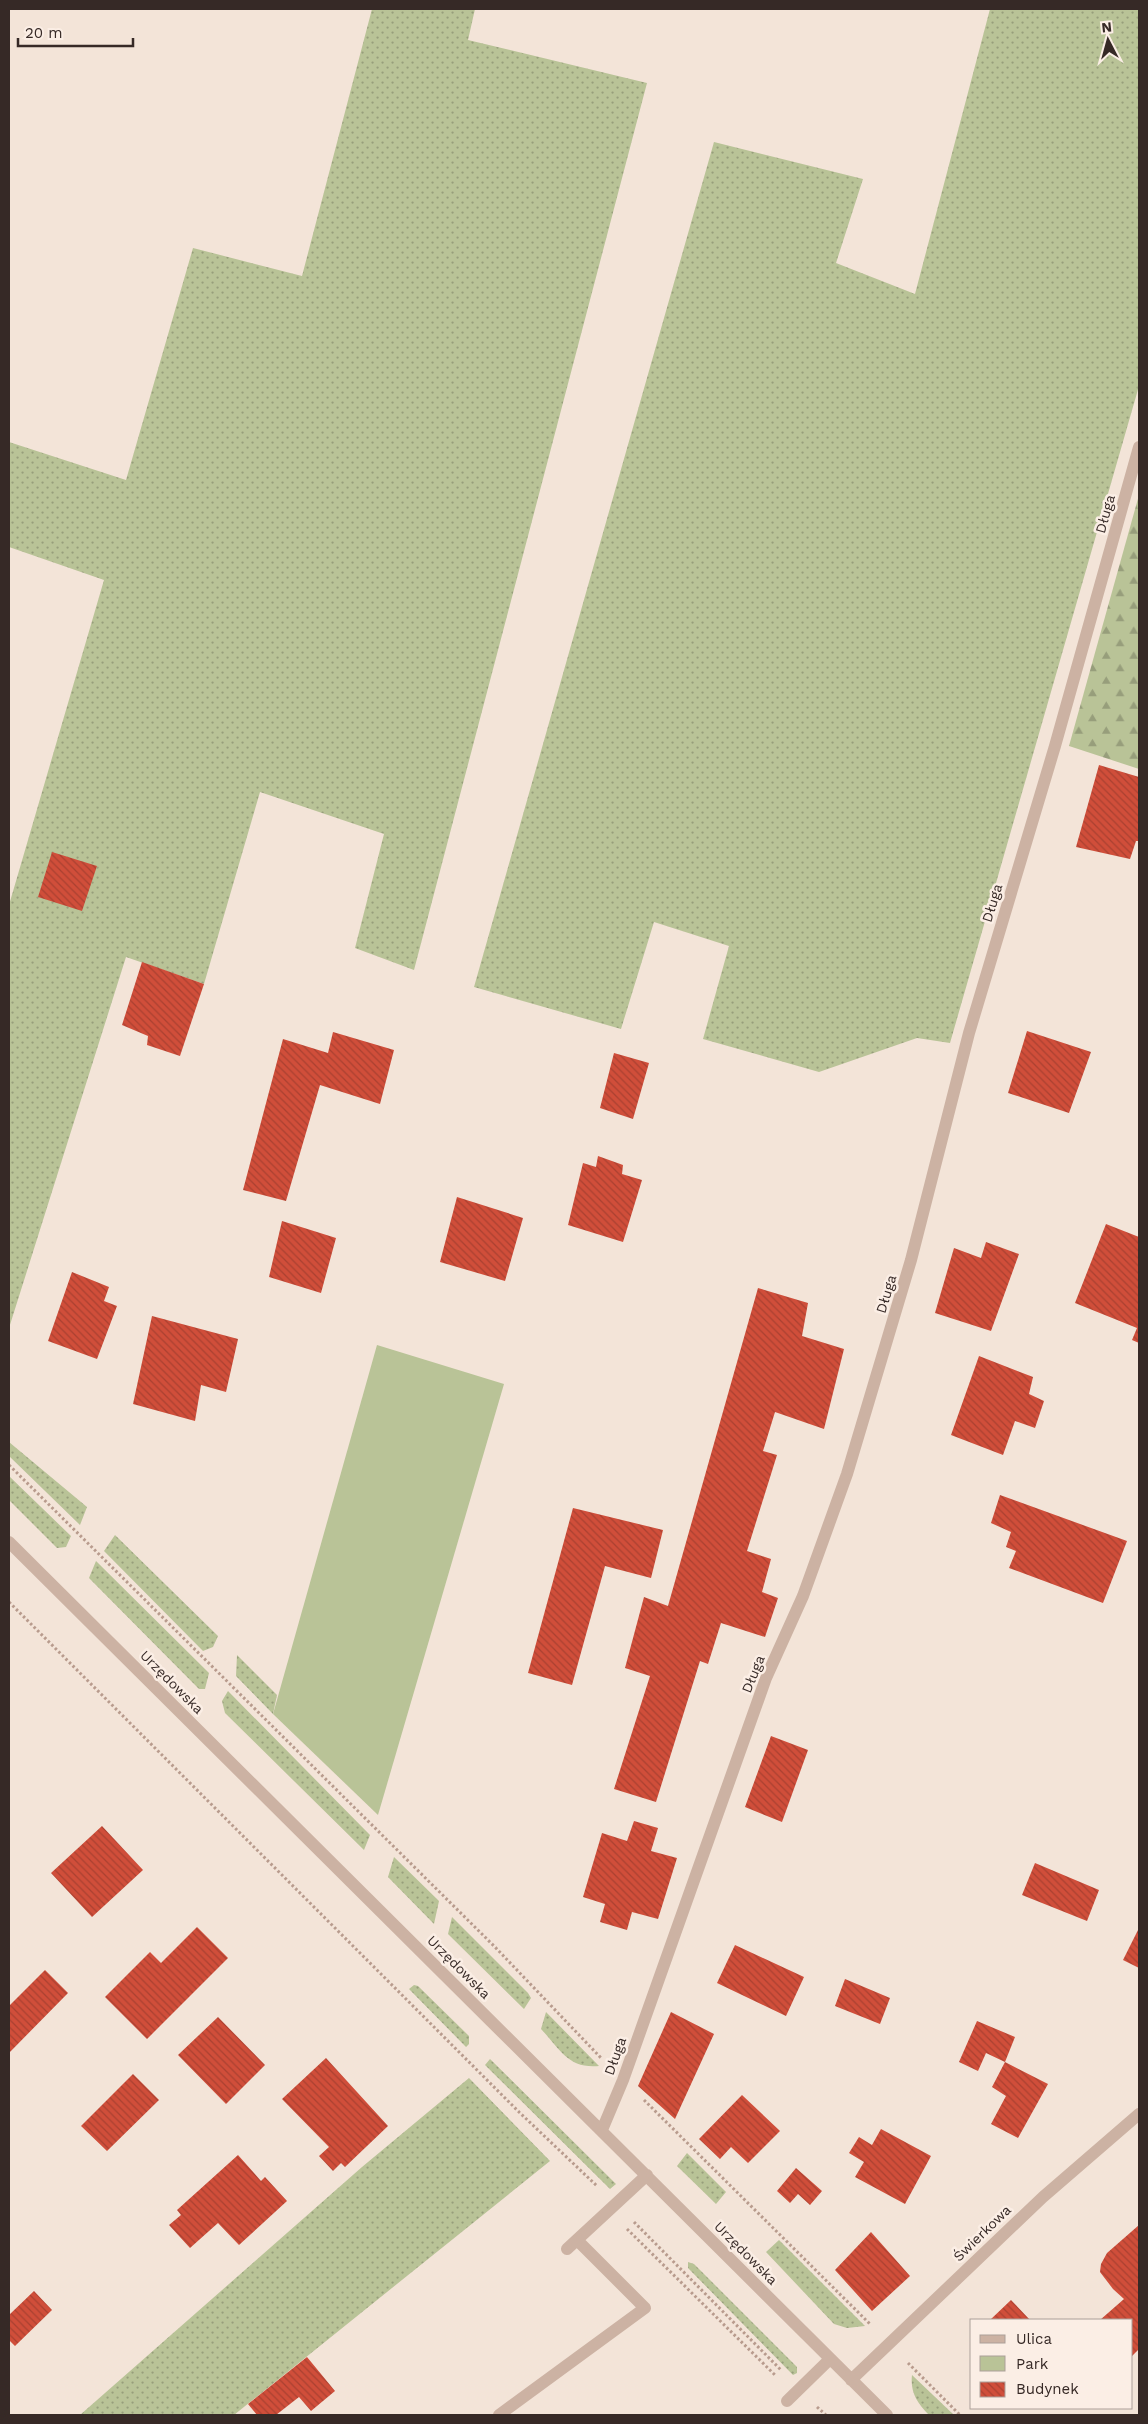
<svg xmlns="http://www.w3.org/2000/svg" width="1148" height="2424" font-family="'Work Sans',sans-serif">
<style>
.grass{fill:url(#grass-dots)}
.forest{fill:url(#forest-firs)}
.green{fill:#b9c397}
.building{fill:url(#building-back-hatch)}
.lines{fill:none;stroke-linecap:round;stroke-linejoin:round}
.path{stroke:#b89b8d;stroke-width:3;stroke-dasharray:2.5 2.5;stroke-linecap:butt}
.minor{stroke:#ccb2a3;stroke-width:12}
.labels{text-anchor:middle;stroke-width:5;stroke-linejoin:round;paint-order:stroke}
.street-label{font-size:14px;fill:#362926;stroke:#fbeee5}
</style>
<defs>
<pattern id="grass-dots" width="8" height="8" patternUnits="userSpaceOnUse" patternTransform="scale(1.25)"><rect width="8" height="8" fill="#b9c397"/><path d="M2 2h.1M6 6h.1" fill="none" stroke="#979e7b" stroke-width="1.8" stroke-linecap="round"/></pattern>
<pattern id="forest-firs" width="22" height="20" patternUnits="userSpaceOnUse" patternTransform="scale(1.25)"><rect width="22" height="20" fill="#b9c397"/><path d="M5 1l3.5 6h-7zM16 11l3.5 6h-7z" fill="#979e7b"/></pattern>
<pattern id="building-back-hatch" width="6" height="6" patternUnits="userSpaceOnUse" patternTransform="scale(1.25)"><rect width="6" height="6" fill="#d04e3a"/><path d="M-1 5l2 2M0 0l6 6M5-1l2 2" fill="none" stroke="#aa4131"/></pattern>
</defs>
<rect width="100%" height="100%" fill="#f3e4d8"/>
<!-- grass -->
<path class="grass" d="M372,9H475L468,40L647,83L414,970L355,948L384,834L260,792L204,984L126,957L9,1328V905L104,580L9,547V442L126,480L193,248L302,276Z
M990,9H1139V386L950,1043L917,1038L819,1072L703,1039L729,946L654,922L621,1029L474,987L714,142L863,179L836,263L915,294Z
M9,1442L87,1507L80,1525L9,1456Z
M9,1476L71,1536L66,1547L57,1548L9,1500Z
M115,1535L218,1636L213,1647L203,1651L104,1551Z
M96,1561L209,1673L205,1689H199L89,1578Z
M237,1655L277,1695L273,1714L236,1676Z
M228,1691L370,1835L364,1850L225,1713L222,1701Z
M394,1857L439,1901L434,1924L388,1877Z
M452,1917L528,1993L531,1998L524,2009L448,1934Z
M414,1985L418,1986L469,2036V2044L466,2047L409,1989Z
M546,2012L599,2066C568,2069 560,2049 541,2029Z
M490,2059L616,2184L610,2189L485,2065Z
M469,2078L550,2161L234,2415H80L362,2167Z
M687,2153L726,2192L716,2204L677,2166Z
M779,2240L865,2326L847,2328L834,2324L766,2252Z
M688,2262L694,2264L797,2367V2373L793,2375L688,2268Z
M912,2375L954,2415H929C917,2403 910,2392 912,2375Z"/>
<!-- forest -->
<path class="forest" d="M1139,495V769L1069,746Z"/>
<!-- green -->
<path class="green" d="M377,1345L504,1384L378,1815L273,1714Z"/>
<!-- building -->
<path class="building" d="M1099,765L1139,777V841H1136L1130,859L1076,847Z
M52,852L97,866L82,911L38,897Z
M142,962L204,984L180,1056L147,1045L148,1036L122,1025Z
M1027,1031L1091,1052L1069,1113L1008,1093Z
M333,1032L394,1050L380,1104L320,1085L286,1201L243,1190L283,1039L328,1053Z
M614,1053L649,1063L633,1119L600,1108Z
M598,1156L623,1165L622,1174L642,1180L623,1242L568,1225L583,1163L596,1167Z
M457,1197L523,1218L505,1281L440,1262Z
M282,1221L336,1238L321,1293L269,1277Z
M1106,1224L1139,1237V1343L1132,1340L1137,1328L1075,1303Z
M986,1242L1019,1254L991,1331L935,1313L954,1248L981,1258Z
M72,1272L109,1287L104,1301L117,1306L97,1359L48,1341Z
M758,1288L808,1303L802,1336L844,1349L824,1429L775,1412L763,1451L777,1455L747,1551L771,1559L762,1592L778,1598L765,1637L721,1623L708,1664L700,1661L656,1802L614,1789L650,1676L625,1668L644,1597L668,1606Z
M152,1316L238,1339L226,1392L201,1385L195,1421L133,1404Z
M979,1356L1033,1377L1029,1394L1044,1401L1035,1428L1015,1421L1003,1455L951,1435Z
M1000,1495L1127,1541L1103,1603L1009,1568L1016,1551L1006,1547L1011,1532L991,1523Z
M573,1508L663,1530L651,1578L605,1566L572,1685L528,1673Z
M771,1736L808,1750L782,1822L745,1807Z
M634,1821L658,1828L651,1851L677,1858L658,1919L632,1912L627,1930L600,1922L605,1904L583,1897L602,1833L627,1841Z
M102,1826L143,1870L92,1917L51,1873Z
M1035,1863L1099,1890L1087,1921L1022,1895Z
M197,1927L228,1958L147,2039L105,1997L150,1952L161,1963Z
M1139,1928V1968L1123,1960Z
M735,1945L804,1977L786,2016L717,1983Z
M45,1970L68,1993L9,2053V2006Z
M845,1979L890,1998L880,2024L835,2006Z
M671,2012L714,2034L675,2119L638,2086Z
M218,2017L265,2065L226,2104L178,2055Z
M977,2021L1015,2037L1005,2062L986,2053L978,2071L959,2062Z
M326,2058L388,2126L345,2167L341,2163L333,2171L319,2156L329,2147L282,2099Z
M1005,2062L1048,2084L1018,2138L991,2124L1006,2096L992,2087Z
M133,2074L159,2100L107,2151L81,2126Z
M742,2095L780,2131L748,2163L731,2147L720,2159L699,2139Z
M881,2129L931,2156L905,2204L855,2177L864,2162L849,2153L859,2137L872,2145Z
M238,2155L261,2181L265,2177L287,2201L239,2245L218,2223L190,2248L169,2225L181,2215L177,2210Z
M796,2168L822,2191L810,2205L798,2194L790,2203L777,2191Z
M1139,2225V2349L1132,2356V2320H1100L1124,2299L1113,2289L1100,2272L1101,2264L1107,2253Z
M871,2232L910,2276L872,2311L835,2270Z
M34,2291L52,2310L15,2346L9,2340V2315Z
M1011,2300L1030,2320H990Z
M307,2357L335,2391L311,2411L299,2397L276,2415H257L248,2404Z"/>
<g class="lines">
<!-- path -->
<path class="path" d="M9,1465L494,1946L602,2059
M9,1602L519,2112L597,2186
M644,2100L870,2324
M634,2222L781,2370
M627,2229L776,2376
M908,2363L960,2415
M817,2407L826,2415"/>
<!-- minor -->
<path class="minor" d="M9,1542L887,2415
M602,2130L623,2080L766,1678L803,1596L847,1474L911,1260L969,1033L1055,746L1139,447
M567,2249L647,2175
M851,2380L1043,2197L1139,2114
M787,2401L830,2359
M499,2415L645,2308L577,2240"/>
</g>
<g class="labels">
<!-- street labels -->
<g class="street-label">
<text transform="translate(1105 514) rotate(-74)" y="5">Długa</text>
<text transform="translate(992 903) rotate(-73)" y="5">Długa</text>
<text transform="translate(886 1294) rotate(-73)" y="5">Długa</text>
<text transform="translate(753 1674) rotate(-68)" y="5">Długa</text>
<text transform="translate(172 1682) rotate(45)" y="5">Urzędowska</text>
<text transform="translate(459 1967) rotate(45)" y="5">Urzędowska</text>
<text transform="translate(615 2056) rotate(-70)" y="5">Długa</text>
<text transform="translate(982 2233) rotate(-44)" y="5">Świerkowa</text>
<text transform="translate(746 2253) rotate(45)" y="5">Urzędowska</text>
</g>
</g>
<!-- border -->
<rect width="1148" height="2424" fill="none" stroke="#362926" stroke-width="20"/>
<!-- legend -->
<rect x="970" y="2319" width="162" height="90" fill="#fbeee5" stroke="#ac9f99"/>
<rect x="980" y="2335" width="25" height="8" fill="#ccb2a3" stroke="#ac9f99"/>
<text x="1016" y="2344" font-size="15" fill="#362926">Ulica</text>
<rect x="980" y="2356" width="25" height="15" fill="#b9c397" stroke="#ac9f99"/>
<text x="1016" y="2369" font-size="15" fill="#362926">Park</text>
<rect x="980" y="2382" width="25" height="15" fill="url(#building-back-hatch)" stroke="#ac9f99"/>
<text x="1016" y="2394" font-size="15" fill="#362926">Budynek</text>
<!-- north arrow -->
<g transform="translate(1108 40) rotate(354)" stroke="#fbeee5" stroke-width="4" paint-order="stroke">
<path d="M0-4L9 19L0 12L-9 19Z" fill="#362926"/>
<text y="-8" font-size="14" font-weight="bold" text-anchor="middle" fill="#362926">N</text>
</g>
<!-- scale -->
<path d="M18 38v8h115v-8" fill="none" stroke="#362926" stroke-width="2.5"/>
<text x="25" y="38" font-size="15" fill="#362926" stroke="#fbeee5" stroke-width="4" paint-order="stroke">20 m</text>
</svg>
